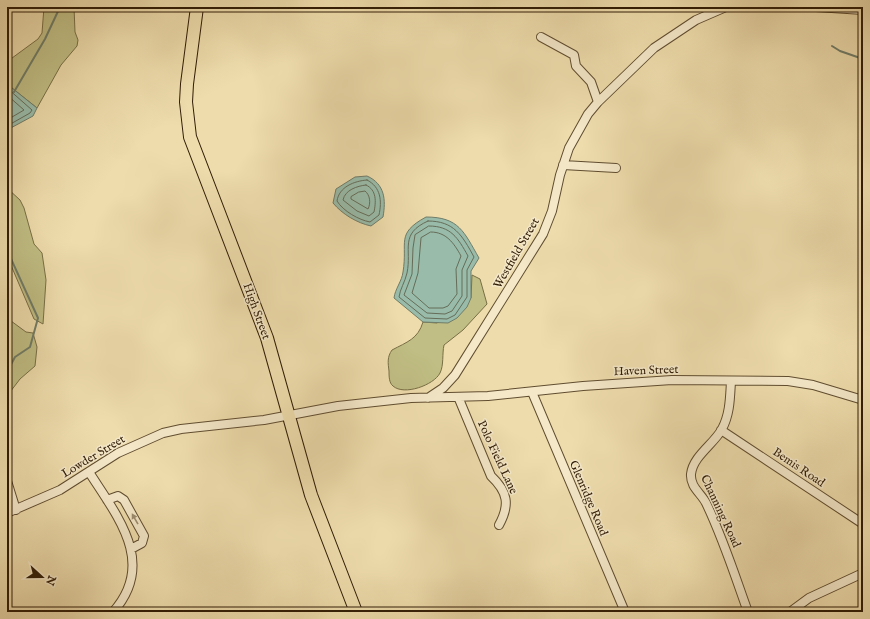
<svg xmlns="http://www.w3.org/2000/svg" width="870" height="619" font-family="'IM FELL English',serif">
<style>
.green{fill:#c0be84;stroke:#786e45}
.water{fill:#99bcaa;stroke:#6f7c68}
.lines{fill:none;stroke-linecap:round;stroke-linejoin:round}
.shore{stroke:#656c58;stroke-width:1}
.stream{stroke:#6f7c68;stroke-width:2}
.street-casing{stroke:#604d30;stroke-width:10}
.primary-casing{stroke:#311d06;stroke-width:14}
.street{stroke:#f4e8c9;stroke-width:8}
.primary{stroke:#eedcac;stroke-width:12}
.oneway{fill:#9c8d71}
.labels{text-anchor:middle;stroke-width:3;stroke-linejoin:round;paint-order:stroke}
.street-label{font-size:12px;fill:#311d06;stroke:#f4e8c9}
</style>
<rect width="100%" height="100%" fill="#eedcac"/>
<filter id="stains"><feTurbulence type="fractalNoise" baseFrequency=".005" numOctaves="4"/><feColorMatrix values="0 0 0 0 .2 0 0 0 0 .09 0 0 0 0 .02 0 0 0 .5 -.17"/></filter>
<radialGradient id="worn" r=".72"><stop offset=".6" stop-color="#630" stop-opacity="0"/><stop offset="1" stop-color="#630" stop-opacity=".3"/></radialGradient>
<!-- green -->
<path class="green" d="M44,7H74L75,32L78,40L77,46L61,65L37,108L7,84L8,61L38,39L42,33Z
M7,188L20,200L24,208L34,244L42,253L46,280L43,324L34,319L7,256Z
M472,275L480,279L487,304L463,330L444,345C442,354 444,365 440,373C434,385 404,396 393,386C389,383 389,376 389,371C388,363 387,357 392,350C407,342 418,339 423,322L437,323L471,298Z
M7,318L26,332L33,333L37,347L35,366L20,379L7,396Z"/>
<!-- water -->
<path class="water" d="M7,84L37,108L33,116L7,130Z
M367,176C385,184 386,200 383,217L371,226C357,223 342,214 333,203L336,189L355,177Z
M426,217C459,217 464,232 479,258L471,271V298L467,307L457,318L448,323L423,322L394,298C395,289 402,281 403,272C408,242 395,234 426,217Z"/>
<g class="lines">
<!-- shore -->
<path class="shore" d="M7,88L32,110L30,113L7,126
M7,95L24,110L7,120
M367,180C381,187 382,201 379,215L370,222C359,220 343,211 337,201C339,187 354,181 367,180Z
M366,185C377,190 376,202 374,212L369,216L357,211L343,200C345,190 357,186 366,185Z
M359,192L365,191C370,195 371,203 368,209L351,199V197Z
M428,221C454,221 462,235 474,257L467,270V297L455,315L447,319L425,318L399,297C400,289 405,282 407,273C412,249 399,234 428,221Z
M429,226C451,226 458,238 468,256L462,270V296L452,311L445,314L427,313L404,295L412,274L413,248L415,235Z
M431,232C446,232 454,243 461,256L456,269L457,294L448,306L443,308H429L412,293L418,273L421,238Z"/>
<!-- stream -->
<path class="stream" d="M832,46L840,51L863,59
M14,92L45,39L60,7
M7,250L38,318L30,347L15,357L7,372"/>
<defs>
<path id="street" d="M816,7L863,10
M541,37L574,55L576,66L591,82L598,102
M563,165L616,168
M731,381C730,398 730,414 722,429C714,444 693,456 691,474C690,487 701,493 706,503C723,538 735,576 748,612
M532,392L625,612
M428,398L443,388L455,375L543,234L552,211L560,175L569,148L588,114L598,102L654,48L696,20L726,7
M459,399L491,476C508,492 510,505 499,525
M721,430L863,524
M89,472C117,516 157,563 113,612
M7,481L16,510
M107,500L118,496L124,500L144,536L142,543L131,549
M7,513L60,490L118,453L163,433L181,429L264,420L338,406L411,398L488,396L583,386L672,380L788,381L813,385L863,400
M790,612L809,598L863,573"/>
<path id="primary" d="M197,7L187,84L186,102L190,137L267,338L311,495L356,612"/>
</defs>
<!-- street casing -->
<use href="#street" class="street-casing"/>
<!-- primary casing -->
<use href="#primary" class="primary-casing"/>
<!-- street -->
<use href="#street" class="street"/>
<!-- primary -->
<use href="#primary" class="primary"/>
</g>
<!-- one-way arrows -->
<defs><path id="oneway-solid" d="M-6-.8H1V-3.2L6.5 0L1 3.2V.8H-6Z"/></defs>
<use class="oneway" href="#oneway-solid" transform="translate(135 519) rotate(-120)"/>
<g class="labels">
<!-- street labels -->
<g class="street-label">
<text transform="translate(516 253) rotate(-60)" y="4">Westfield Street</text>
<text transform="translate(257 311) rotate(70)" y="4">High Street</text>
<text transform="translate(646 370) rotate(-2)" y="4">Haven Street</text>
<text transform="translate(93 456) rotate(-31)" y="4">Lowder Street</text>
<text transform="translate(498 457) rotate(65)" y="4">Polo Field Lane</text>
<text transform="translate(799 467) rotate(34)" y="4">Bemis Road</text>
<text transform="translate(589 498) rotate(67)" y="4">Glenridge Road</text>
<text transform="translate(721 511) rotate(65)" y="4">Channing Road</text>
</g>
</g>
<!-- margin -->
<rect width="870" height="619" fill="none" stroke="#eedcac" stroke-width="24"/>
<rect x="8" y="8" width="854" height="603" fill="none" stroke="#311d06" stroke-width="2"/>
<rect x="12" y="12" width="846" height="595" fill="none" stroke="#311d06"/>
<!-- north arrow -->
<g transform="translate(42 577) rotate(111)" stroke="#f4e8c9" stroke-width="3" paint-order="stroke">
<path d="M0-3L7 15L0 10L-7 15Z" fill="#311d06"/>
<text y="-6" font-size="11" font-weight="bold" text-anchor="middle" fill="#311d06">N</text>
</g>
<rect width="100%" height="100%" filter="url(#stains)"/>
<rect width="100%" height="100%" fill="url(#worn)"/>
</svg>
